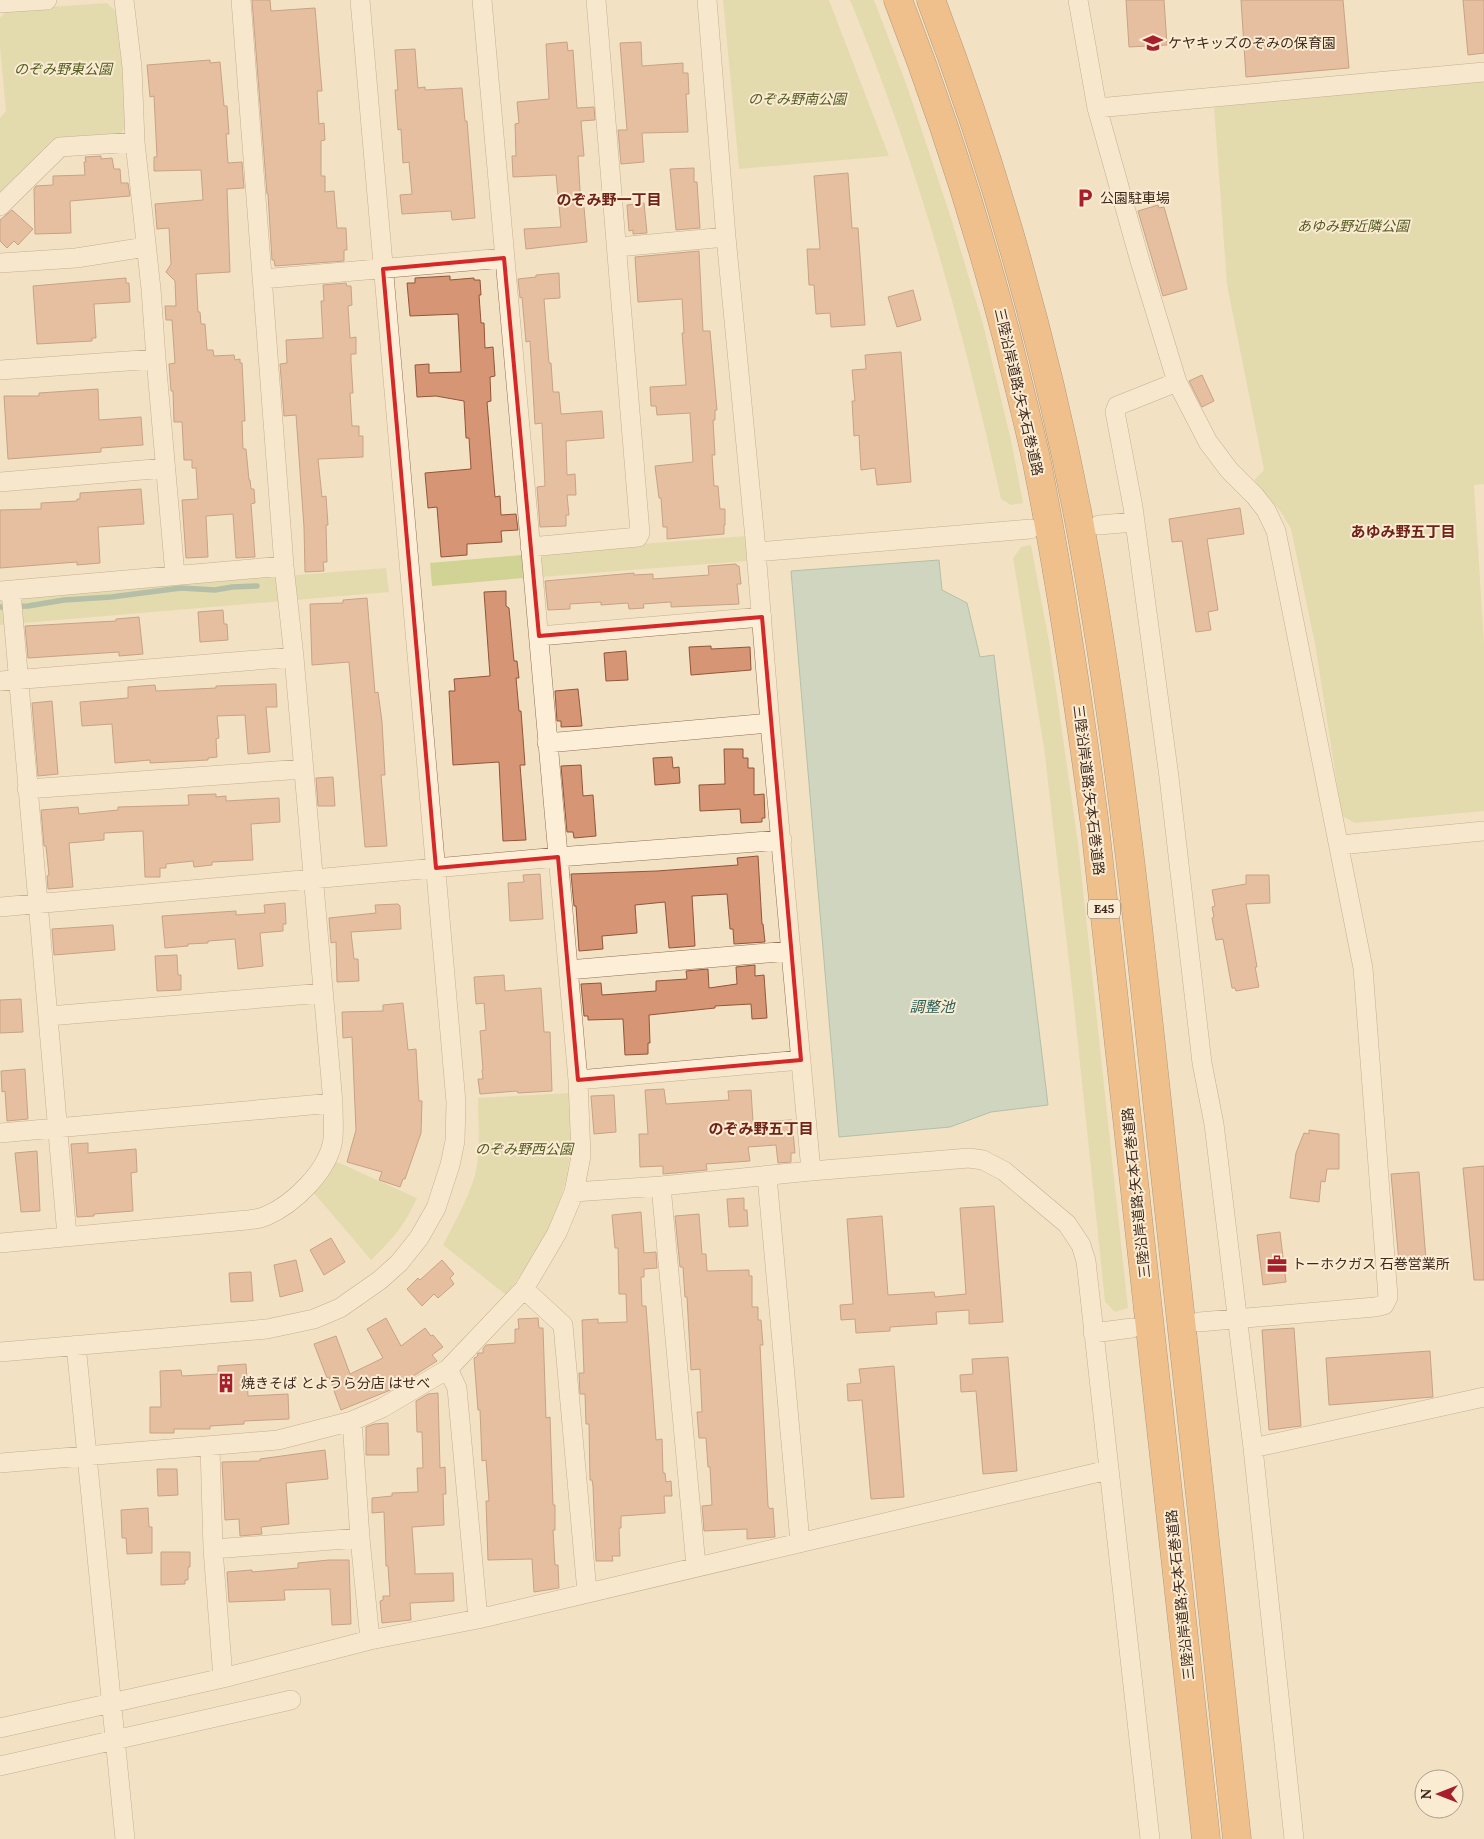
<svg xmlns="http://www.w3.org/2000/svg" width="1484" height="1839" font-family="Lora,'Noto Sans JP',serif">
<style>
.green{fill:#d1d395}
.water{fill:#a5c6b9;stroke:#6a9587}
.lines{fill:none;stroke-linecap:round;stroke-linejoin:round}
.stream{stroke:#6a9587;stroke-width:5.5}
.building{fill:#d69574;stroke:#92563a}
.minor-casing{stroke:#907157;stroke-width:20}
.highway-casing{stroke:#5d3f2b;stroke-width:29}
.minor{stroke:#fdeed7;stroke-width:19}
.highway{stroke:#ec984a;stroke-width:28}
.marked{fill:none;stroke:#d62828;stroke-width:4;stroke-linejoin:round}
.labels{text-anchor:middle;stroke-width:4;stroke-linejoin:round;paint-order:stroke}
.shield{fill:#faebd3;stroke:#766454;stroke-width:1}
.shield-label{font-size:12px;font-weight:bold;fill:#3e2a1d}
.poi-label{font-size:14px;fill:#3e2a1d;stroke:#faebd3;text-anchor:start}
.park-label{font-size:14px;font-style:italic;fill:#535d21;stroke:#faebd3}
.street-label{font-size:14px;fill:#3e2a1d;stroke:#faebd3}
.neighbourhood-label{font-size:15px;font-weight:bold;fill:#702217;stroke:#faebd3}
.water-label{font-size:15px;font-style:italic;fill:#2a6058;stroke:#faebd3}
</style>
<rect width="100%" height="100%" fill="#f3e1c3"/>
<!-- green -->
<path class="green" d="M723,0H829L889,156L739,169Z
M850,0H874L907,86L951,218L983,324L1011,440L1023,503L1011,505L1001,499C963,329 917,161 850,0Z
M107,3L120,15L129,124L119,135L52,140L0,194V118L6,111L0,47V18L7,10Z
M1484,80V484L1474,485L1484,643V811L1355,823L1342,816L1315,644L1291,529L1281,512L1254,480L1264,470L1227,285L1214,107Z
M746,536L747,561L542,577L540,560L546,551Z
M1031,545L1050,647L1078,843L1128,1308L1115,1312L1105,1302L1073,997L1044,748L1013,558L1021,547Z
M522,555L523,578L432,586L430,563Z
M386,568L389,592L0,625V598Z
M569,1093L571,1150L566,1180L555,1216L535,1255L506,1295L443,1245C454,1223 468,1199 475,1175C481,1151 478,1123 478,1098Z
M335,1161L417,1198C405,1225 392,1240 371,1260L314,1193L323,1182Z"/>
<!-- water -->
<path class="water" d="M939,560L942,590L967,603L980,657L994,655L1048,1105L991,1112L950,1127L839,1137L791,571Z"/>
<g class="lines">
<!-- stream -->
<path class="stream" d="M0,607L28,606L64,600L111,597L181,588L215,590L232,587L257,586"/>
</g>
<!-- building -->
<path class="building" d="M252,0H270L271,11L315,8L322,91H317L319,124L324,123L325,140L321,141V176H325V192L334,191L337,228H346L347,250H344V261L275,266L274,260H272L268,194H267Z
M1126,0H1164L1167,45L1129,47Z
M1241,0H1343L1349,68L1246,77Z
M1463,0H1484V53L1468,55Z
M567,42L568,51L573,50L577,108L594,107L595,120L581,121L584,156H578L581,207H584L587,242L526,249L524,229L561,227L556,175L513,177L512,156H516L515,124L519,123L517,102L549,99L546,44Z
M641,42L642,66L683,63V73H688L689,94H686L688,132L642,133L644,162L621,164L618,130H627L620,43Z
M415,49L418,88L425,87V90L462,88L465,121H467L475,218L452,220L451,211L402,214L400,195L412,194L409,162L403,163L401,129L398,130L395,90H398L395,50Z
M210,60V63L220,62L224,106H227L229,134H226L228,163L242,162L244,188L227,189L230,272L196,274L198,312H200L201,324H205L207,350H213L214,356L234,355L235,360L240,359V363H242L245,421H242L243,449H246L249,480H250L251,489H254L255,503L251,504L255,557L236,558L233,514L206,516L208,557L186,558L182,500L198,499L196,468H192V460H184L182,422H174L173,391H171L169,364L175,363L172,320H166L165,306H176L175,281L166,272L171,264L169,228L157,229L155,204L203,200L201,170L154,171V157H157L154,96L150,97L147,65Z
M101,156V159L112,158L114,169H120L121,183H128L130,196L70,201L71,233L35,234L34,189L36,186L53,185V176L85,175L84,162H86L85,157Z
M694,168V182H697L700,228L676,230L670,169Z
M848,173L852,228H858L865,325L831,327L830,313L816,314L814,285H809L807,249H820L814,176Z
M644,203L647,233L633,234V230L629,231L627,205Z
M1158,205L1159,208L1164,207L1187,289L1163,296L1138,211Z
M12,210L33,229L18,245L14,241L7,248L0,241V220Z
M699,251L703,331H710L717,410H715V420H713L715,455H712L714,486H718L720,509H725V525H724V534L667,539V527H663L661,498H659L655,466L693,462L690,413L657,415L656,406H651L650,387L686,385L682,333H684L682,299L638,302L635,257Z
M559,273L560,298L544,299L549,363H551L553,392H559L561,414L602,411L604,438L566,441L567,475L575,474L576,495H567L569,515H566V526L540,527L537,487L545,486L542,423L535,424L530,341L526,342L522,297L520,298L518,279L536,277V275Z
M450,276V280L474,278V280H480L481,295H479L481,323H484L485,348L493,347L495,376L490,377L491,401L487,402L495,497L500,496L501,515L516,514L518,530L501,531L502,542L467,544V555L441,557L437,507L428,508L425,473L471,469L469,438H466L464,401L436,396L417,397L415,365L429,364V373L461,372L458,314L410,316L407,283H415V278Z
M126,278V283H129L130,302L94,304L96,338H92V341L37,344L33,286Z
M346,283L347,286H351L352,305L348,306L350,338L356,337V354H351V361L353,393H350L352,426H359V436H363V457L318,459L322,497L326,496L328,525H326L327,562H323L324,571L305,572L304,527L296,415L284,416L280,364L287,363L286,340L323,338L321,301H324L323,285Z
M913,290L921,320L897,327L888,297Z
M901,352L911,482L877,485L875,468L861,470L859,435L854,436L852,401H855L852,370L866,369L865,355Z
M1202,375L1214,401L1202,407L1189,381Z
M98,389L99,420L141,417L143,445L101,448V452L8,459L4,396H39V393Z
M141,489L144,524L98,527L100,563L77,565V562L0,568V510L41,509V503L77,501V499H80V493Z
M1240,508L1244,534L1207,539L1218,610L1208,612L1211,630L1196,632L1182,541L1172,542L1169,519Z
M736,564L737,566H739L741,584H737L739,604L671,607V602L643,604L644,608L629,609L628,603L601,605V602L570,604V609L548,610L545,581L634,573V575L653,574V579L709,575L708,566Z
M506,591V606L509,608L514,661H517L519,678H516L519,711H521L525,765H520L526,840L503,841L499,762L453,765L449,691H455L454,679L490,676L484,592Z
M367,598L375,693L378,692L382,722L385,775H381L387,846L365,847L349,662L312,665L310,604L343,603V600Z
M223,610L224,624H227L228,640L200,642L198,612Z
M139,617L143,654L119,656V652L28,658L25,626L116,621V619Z
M711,646V649L750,647L751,670L691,675L689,647Z
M626,651L628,680L606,681L604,653Z
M276,684L277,707H266L270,752L248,754L245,715L217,716L219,738L216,739L217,757L208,758V760L150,763V760L115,763L112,724L82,726L80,702L128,698V687L155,685L156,691L216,688V686Z
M578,689L582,726L561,727V721H557L555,691Z
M52,701L58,774L38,776L32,703Z
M724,749H743V758H748V768H754V795L764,794L765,818H762V822L741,823L740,809L700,811L699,785L725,784Z
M672,757L673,768L679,767L680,783L655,785L653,758Z
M581,765L583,796L593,795L596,836L574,838L573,832H567L561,766Z
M333,777L335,806H318L316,778Z
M216,794V797L226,796V801L279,798L280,822L251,824L253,860L212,862V865L194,867L193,861L166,864V868H160V877H145L143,831L104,833V840L69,843L73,887L48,889L47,876L49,875L46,846H44L41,810L78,807L79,814L118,810V807L189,805L188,795Z
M758,856L762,924H763L765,942L734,944L733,929H730L727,894L692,896L695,946L669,948L665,902L635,905L637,933L602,936L603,949L579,951L576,906H574L571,874L657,871L738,865L737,858Z
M540,874L543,919L510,921L508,883L524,882L523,875Z
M1246,875H1269L1270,903L1246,904L1257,967H1255L1259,987L1236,991L1235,988H1232L1223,939L1216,940L1212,918L1214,917L1212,907L1215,906L1212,890L1246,884Z
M285,903L286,924H283V931L260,933L263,966L238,969L235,939L208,941V943L188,944V946L165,948L162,916L236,911V915L265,913L264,905Z
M398,904L400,906L401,929L351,932L354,959H358L359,981L337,982L336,942L331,943L329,918L376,913L375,905Z
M113,925L115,950L54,955L52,929Z
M177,955L178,975H181V990L157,991L155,956Z
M755,965V976L764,975L767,1018L752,1019L751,1004L715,1006V1008L649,1015L650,1043H648V1054L625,1055L623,1019L588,1020V1016H584L581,984L601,983L602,995L656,991V981L687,979L686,971L708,969L709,988L737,984L736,967Z
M504,975L505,991L541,988L544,1032H550L552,1091L518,1093L517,1091L480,1094L478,1079H483L482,1070H483L480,1031L486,1030L484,1003L476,1004L474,977Z
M21,999L23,1032L0,1033V1000Z
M403,1003L408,1050L416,1049L419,1101H422L421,1133L405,1179H403L400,1187L379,1180L382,1172L347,1162L356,1130L352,1037L343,1038L342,1012L383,1011V1005Z
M25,1069L28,1119L7,1121L5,1091L2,1092L1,1071Z
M664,1089L666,1104L729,1100L728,1091L751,1090L753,1122L792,1120L795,1153H791V1162L778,1163L776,1145L748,1147L750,1161L706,1164L707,1170L663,1174V1166L640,1167L639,1134H648L645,1090Z
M614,1095L616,1132L594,1134L591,1096Z
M1309,1130L1339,1134V1169H1327L1325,1182L1321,1181L1319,1202L1290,1198L1296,1153L1304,1133L1309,1134Z
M88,1143V1153L136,1149L137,1172L131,1173L133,1211L94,1214V1216L77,1217L71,1144Z
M37,1151L40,1211L21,1212L15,1153Z
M1484,1166V1280H1474L1463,1168Z
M1419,1172L1426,1260L1399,1262L1391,1174Z
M744,1198V1210H747L748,1226L729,1227L727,1199Z
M994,1206L1003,1322L969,1324V1310L936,1312L937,1324L890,1327V1331L856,1333L855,1319L841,1320L840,1305L853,1304L847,1219L882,1216L888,1295L934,1292L935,1297L966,1294L960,1208Z
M641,1212L644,1253L656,1252L657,1268L644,1269V1277H641L642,1306H646L656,1440L662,1439L663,1473H665L666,1482L671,1481L672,1496H664L665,1513L621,1516V1528H619L620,1556H612L613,1561H596L593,1486L592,1480H590L589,1424H586L585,1394H580L579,1373H584L582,1320L598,1319V1323L627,1322L626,1294H619L618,1248H615L612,1215Z
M699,1214L702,1254H706L707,1271L749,1270V1276H752V1307H758V1320H761L763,1345H760L768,1506L770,1509L773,1508L775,1537L747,1539V1529L704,1531L702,1506L712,1505L710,1467H708L706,1438H699L697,1412H702L700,1369L691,1370L687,1297H685L683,1267H680L675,1216Z
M1280,1232L1286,1282L1263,1285L1257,1235Z
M331,1238L345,1262L324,1275L310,1250Z
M296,1260L303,1291L280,1297L274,1265Z
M442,1260L454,1274L450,1278L454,1284L438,1298L434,1294L422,1306L407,1289L418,1278L420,1280Z
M251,1272L253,1301L231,1302L229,1273Z
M386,1318L401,1346L425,1328L431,1336L433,1335L443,1347L432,1355L437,1361L393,1389L341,1410L329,1377L327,1378L314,1344L336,1336L350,1374L383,1358L367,1329Z
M538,1318L539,1328H543L546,1418L550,1417L553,1505H555V1530H553L555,1565H558L559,1588L534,1592L532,1559L488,1560L486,1501H489L486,1460L482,1461L480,1410H478L474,1358L477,1357L478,1353H483V1349L486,1345L515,1343V1329H519L518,1319Z
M1294,1328L1301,1426L1269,1430L1262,1330Z
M1430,1351L1433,1397L1329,1405L1326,1358Z
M1008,1357L1017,1471L983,1474L976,1391L961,1392L960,1375L973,1374L972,1359Z
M246,1364L248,1396L288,1394L289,1419L244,1421V1424L210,1426V1429H174V1433H150V1407H161L160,1371L181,1370L182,1376L218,1374V1366Z
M894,1366L904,1497L871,1499L862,1400L848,1401L847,1384L861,1383L859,1369Z
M438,1393L440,1468L445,1467L446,1494H443L444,1525L412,1527L415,1568V1574L453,1573L454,1601L410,1603L411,1620L382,1623L380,1601L383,1600V1596H390L388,1566H386L384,1512L372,1513V1498L392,1496V1493L418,1492L417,1468H423L422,1432H417L416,1401L428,1394Z
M388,1423L389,1455H366V1427L374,1424Z
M325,1450L328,1479L286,1483L289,1524L261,1527L262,1534L240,1536L239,1519L225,1520L222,1462L260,1461V1459Z
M157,1469H177L178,1495L158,1496Z
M148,1508L149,1527H152V1553L127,1554L126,1538H122L121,1510Z
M161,1552H190V1567H188V1580H185V1584L161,1585Z
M329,1560H349L351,1624L332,1625L330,1589L284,1590L285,1600L229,1602L227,1572L252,1570V1572L298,1568V1563Z"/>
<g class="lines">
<defs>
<path id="minor" d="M124,0L132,67L135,142L151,289L156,359L175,575
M707,0L726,237L755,539L770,723L811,1171L969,1158L983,1160L1004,1171L1067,1224L1081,1245L1086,1261L1150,1839
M1078,0L1097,108L1140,261L1177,382L1208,442L1229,470L1255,496L1266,510L1276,531L1363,968L1388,1297L1384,1305L1375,1307L1199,1322
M0,3L47,0
M1097,108L1484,72
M0,206L60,147L135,142
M618,247L726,237
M0,263L76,258L146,247
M262,279L504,258
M0,370L156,359
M1177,382L1117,406L1115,412L1133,507L1169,777L1202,1063L1214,1124L1253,1448L1294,1839
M0,482L166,468
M1099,525L1134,522
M530,547L638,537L640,533L596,0
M756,552L1030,529
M0,591L284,566
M11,592L67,1236
M539,636L762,617
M0,681L294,657
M547,743L770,723
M27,789L303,769
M1340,845L1484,831
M0,907L558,857L782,840
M568,970L790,951
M49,1016L323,993
M578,1080L801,1060
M0,1133L333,1103
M767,1176L800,1542
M661,1186L696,1566
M574,1192L661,1186L811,1171
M0,1243L247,1220C253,1219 260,1219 266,1216C294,1204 329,1170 333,1139C334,1127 333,1115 333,1103L294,657L284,566L241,0
M524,1289L563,1325L587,1592
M1093,1333L1132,1328
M76,1345L125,1839
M0,1352L267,1329L314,1319L340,1308L380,1280L399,1263L419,1238L436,1208L450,1165L455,1141L456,1102L360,0
M448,1369L457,1388L478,1619
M352,1421L360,1538L370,1640
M210,1446L213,1549L223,1678
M1253,1448L1484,1397
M0,1463L278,1440L352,1421L382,1408L448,1369L524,1289L557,1233L574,1192L581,1156L578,1080L482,0
M213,1549L360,1538
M0,1728L223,1678L370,1640L478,1619L1108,1470
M0,1766L291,1700"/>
<path id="highway" d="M898,0C941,111 977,223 1007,338C1017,379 1028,421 1037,463C1061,583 1079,705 1095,826L1206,1839
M931,0C1001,185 1054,375 1088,570C1121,758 1141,949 1161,1138C1187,1372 1212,1605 1237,1839"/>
</defs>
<!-- minor casing -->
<use href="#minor" class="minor-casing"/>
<!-- highway casing -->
<use href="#highway" class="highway-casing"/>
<!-- minor -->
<use href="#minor" class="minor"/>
<!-- highway -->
<use href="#highway" class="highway"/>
</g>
<!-- marked area -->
<path d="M0 0H1484V1839H0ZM504,258L539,636L762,617L801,1060L578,1080L558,857L436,868L383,269Z" fill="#f3e1c3" fill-opacity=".55" fill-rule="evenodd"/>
<path class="marked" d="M504,258L539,636L762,617L801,1060L578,1080L558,857L436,868L383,269Z"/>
<!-- icons -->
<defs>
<symbol id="school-bare" viewBox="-9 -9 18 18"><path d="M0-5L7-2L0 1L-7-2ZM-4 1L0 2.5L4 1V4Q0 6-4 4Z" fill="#a61f2b" stroke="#faebd3" stroke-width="2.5" paint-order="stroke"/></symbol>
<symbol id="parking-bare" viewBox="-9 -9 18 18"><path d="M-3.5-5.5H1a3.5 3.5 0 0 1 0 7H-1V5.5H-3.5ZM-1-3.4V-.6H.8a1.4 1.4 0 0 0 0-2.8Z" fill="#a61f2b" stroke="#faebd3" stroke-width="2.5" paint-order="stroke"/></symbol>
<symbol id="office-bare" viewBox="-9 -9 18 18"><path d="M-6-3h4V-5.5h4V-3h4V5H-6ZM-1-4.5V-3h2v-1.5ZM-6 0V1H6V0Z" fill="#a61f2b" stroke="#faebd3" stroke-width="2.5" paint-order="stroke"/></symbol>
<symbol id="building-bare" viewBox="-9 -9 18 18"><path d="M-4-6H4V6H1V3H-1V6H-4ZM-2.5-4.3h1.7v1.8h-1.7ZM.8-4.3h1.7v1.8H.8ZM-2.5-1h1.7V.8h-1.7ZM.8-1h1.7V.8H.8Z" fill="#a61f2b" stroke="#faebd3" stroke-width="2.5" paint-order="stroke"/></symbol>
</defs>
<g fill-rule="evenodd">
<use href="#school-bare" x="1139" y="29" width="28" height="28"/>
<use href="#parking-bare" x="1071" y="184" width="28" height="28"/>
<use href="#office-bare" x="1263" y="1250" width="28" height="28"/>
<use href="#building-bare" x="212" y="1369" width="28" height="28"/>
</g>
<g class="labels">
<!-- shield labels -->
<rect class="shield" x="1088" y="899.5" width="32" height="19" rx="4"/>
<g class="shield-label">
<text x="1104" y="913">E45</text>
</g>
<!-- poi labels -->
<g class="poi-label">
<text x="1168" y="48">ケヤキッズのぞみの保育園</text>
<text x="1100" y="203">公園駐車場</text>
<text x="1292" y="1269">トーホクガス 石巻営業所</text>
<text x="241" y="1388">焼きそば とようら分店 はせべ</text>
</g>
<!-- park labels -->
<g class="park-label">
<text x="63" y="74">のぞみ野東公園</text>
<text x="797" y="104">のぞみ野南公園</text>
<text x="1353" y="231">あゆみ野近隣公園</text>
<text x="524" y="1154">のぞみ野西公園</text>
</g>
<!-- street labels -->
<g class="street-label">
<text transform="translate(1019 392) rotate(77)" y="5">三陸沿岸道路;矢本石巻道路</text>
<text transform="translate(1089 790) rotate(83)" y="5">三陸沿岸道路;矢本石巻道路</text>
<text transform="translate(1136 1193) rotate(-96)" y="5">三陸沿岸道路;矢本石巻道路</text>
<text transform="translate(1180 1595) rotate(-96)" y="5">三陸沿岸道路;矢本石巻道路</text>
</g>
<!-- neighbourhood labels -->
<g class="neighbourhood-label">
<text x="609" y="205">のぞみ野一丁目</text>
<text x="1403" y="537">あゆみ野五丁目</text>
<text x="761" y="1134">のぞみ野五丁目</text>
</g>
<!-- water labels -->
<g class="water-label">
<text x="932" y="1012">調整池</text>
</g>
</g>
<!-- north arrow -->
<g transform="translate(1439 1794) rotate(270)"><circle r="24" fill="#faebd3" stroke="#af9e8a"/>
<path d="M0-4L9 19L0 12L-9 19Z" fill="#a61f2b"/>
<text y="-8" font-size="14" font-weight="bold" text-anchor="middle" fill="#3e2a1d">N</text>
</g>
</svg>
